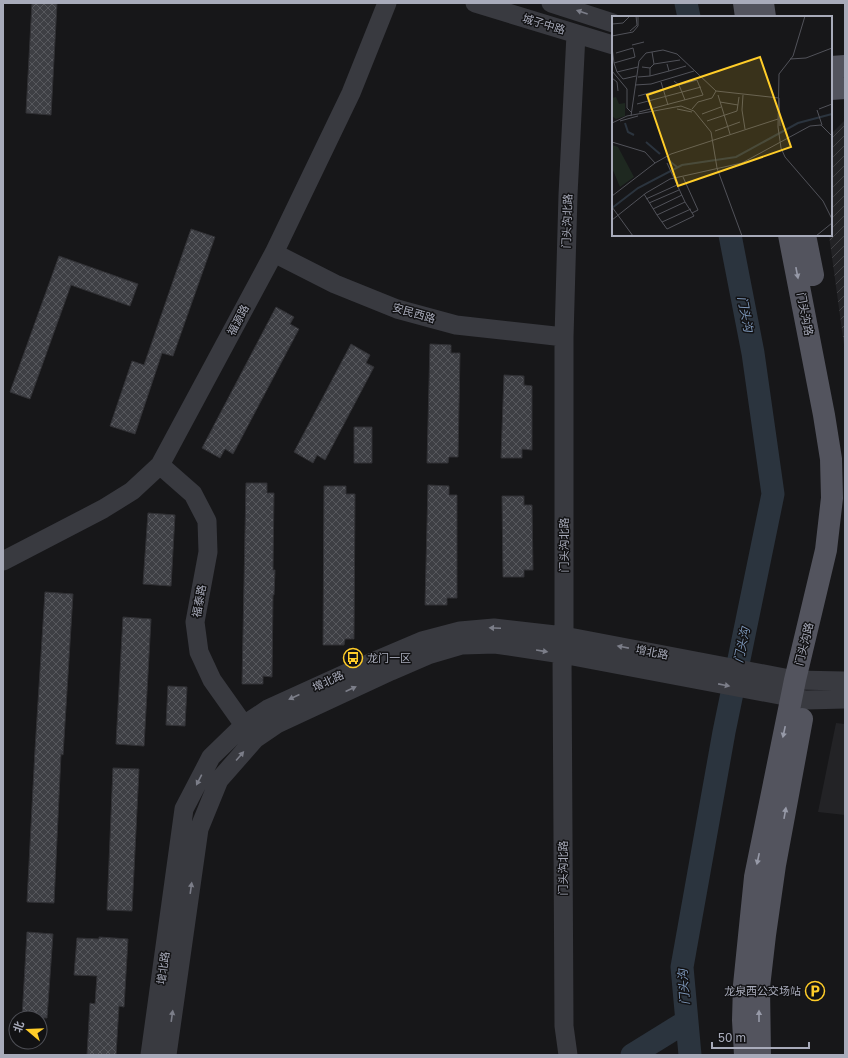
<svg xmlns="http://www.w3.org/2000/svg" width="848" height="1058" font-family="'Golos Text','Noto Sans SC',sans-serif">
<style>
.built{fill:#232326}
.industrial{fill:url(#industrial-furrows)}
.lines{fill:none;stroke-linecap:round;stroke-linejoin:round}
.river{stroke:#2b343e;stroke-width:23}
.building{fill:url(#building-cross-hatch);stroke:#313135}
.minor{stroke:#393a40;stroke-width:19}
.major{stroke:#53545e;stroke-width:22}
.oneway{fill:#7c7e89}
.oneway2{fill:#979aa8}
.labels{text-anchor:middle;stroke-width:3;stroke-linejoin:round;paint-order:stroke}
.street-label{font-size:11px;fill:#a8abba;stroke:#121214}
.poi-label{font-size:11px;fill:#a8abba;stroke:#121214;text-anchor:start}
.water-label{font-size:12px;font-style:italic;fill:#7c96b8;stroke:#121214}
.inset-river{fill:none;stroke:#2b343e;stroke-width:2}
.inset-road{fill:none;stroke:#515259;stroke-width:1}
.view{fill:#ffcd29;fill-opacity:0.15;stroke:#ffcd29;stroke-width:2}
.inset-edge{fill:none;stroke:#a8abba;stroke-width:2}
</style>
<defs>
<pattern id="industrial-furrows" width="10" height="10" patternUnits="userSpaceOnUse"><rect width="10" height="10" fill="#232326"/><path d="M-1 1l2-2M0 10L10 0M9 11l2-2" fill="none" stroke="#404043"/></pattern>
<pattern id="building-cross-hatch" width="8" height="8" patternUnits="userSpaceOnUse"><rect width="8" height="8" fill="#3e3f44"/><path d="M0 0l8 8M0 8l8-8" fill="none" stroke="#57585d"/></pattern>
</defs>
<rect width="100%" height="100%" fill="#171719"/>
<!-- built -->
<path class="built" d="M836,723L845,724V815L818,812Z"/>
<!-- industrial -->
<path class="industrial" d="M845,120V352L829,235H831V134Z"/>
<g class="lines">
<!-- river -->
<path class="river" d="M686,3L689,17
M632,1055L687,1021
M690,1055L682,967L724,732L773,494L753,353L730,235"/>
</g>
<!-- building -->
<path class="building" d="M32,3H57L51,115L26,113Z
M191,229L215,237L173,356L162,353L135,434L110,426L132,361L144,365Z
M59,256L138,284L130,306L71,285L30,399L10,392Z
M276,307L294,317L290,324L299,329L233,454L225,449L220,458L202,448Z
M351,344L370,355L366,363L374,367L325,460L317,455L313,463L294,452Z
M430,344L451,345V353H460L458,457H449L448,463H427Z
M504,375L524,376V385L532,386V450L522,449V458H501Z
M354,427H372V463H354Z
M246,483H267V493H274L273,570H275L274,595H273L272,677L263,676V684H242Z
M428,485L449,486V495H457V598H447V605H425Z
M324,486H346V494H355L354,639H345L344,645H323Z
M502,496H524V505H532L533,570H524V577H503Z
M148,513L175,515L171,586L143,584Z
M45,592L73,594L63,755L61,754L54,903L27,902L35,750Z
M123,617L151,619L144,746L116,744Z
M168,686L187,687L185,726L166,725Z
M113,768L139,769L132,911L107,910Z
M27,932L53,934L47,1018H22Z
M99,937L128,939L124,1007L119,1006L116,1055H87L90,1003L95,1004L97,976L74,975L77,938L99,939Z"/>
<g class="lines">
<!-- minor -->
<path class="minor" d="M475,3L613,45
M551,3L613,23
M274,253L335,284L397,309L456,325L564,337
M160,465L193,494L207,521L208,552L195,622L199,652L212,680L251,735
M3,561L103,509L132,491L160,465L274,253L351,93L387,3
M150,1055L184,809L211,757L244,725L268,709L356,669L422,641L460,631L494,628L564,636L795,680L845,681
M167,1055L199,829L219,780L255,739L277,724L391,671L428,655L462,645L495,644L562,654L806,700L845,699
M568,1055L564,1026L562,654L564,636V337L568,195L576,34"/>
<!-- major -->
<path class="major" d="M744,3L746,17
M763,3L765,17
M831,67L845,66
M831,89L845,88
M805,235L813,275
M745,1055L743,1020L744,985L755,877L795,680L826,550L832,498L831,459L824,415L789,235
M760,1055L759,987L765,935L775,865L802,719"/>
</g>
<!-- one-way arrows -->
<defs><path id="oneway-solid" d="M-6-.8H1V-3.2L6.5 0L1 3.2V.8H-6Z"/></defs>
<g class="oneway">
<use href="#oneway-solid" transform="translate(582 12) rotate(-161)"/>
<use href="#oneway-solid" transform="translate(495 628) rotate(-178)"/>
<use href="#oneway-solid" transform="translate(623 647) rotate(-169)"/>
<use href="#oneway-solid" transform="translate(542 651) rotate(9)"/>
<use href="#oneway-solid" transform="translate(724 685) rotate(11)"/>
<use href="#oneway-solid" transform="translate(351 689) rotate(-25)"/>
<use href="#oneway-solid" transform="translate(294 697) rotate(155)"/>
<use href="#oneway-solid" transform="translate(240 756) rotate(-49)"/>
<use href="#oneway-solid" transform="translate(199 780) rotate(117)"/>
<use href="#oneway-solid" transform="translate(191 888) rotate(-82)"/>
<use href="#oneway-solid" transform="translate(172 1016) rotate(-82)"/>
</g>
<g class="oneway2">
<use href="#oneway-solid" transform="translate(797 273) rotate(79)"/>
<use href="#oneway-solid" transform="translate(784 732) rotate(102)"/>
<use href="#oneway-solid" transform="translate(785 813) rotate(-80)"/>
<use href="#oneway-solid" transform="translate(758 859) rotate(102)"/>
<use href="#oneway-solid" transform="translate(759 1016) rotate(-90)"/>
</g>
<!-- icons -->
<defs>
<symbol id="bus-ring" viewBox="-11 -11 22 22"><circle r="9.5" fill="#121214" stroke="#ffcd29" stroke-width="1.5"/><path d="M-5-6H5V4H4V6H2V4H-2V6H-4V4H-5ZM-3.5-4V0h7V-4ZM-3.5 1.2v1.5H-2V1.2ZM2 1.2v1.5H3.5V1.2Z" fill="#ffcd29"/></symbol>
<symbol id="parking-ring" viewBox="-11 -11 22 22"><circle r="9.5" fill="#121214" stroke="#ffcd29" stroke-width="1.5"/><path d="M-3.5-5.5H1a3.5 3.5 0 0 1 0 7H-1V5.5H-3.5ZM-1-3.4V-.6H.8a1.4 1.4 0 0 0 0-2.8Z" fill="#ffcd29"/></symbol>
</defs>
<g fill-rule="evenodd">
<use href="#bus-ring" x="342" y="647" width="22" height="22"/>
<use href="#parking-ring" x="804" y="980" width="22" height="22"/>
</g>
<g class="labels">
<!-- street labels -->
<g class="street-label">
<text transform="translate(544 24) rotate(17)" y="4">城子中路</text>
<text transform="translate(567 221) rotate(-88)" y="4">门头沟北路</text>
<text transform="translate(414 313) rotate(16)" y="4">安民西路</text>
<text transform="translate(805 314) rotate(79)" y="4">门头沟路</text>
<text transform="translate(238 320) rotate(-62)" y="4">福源路</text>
<text transform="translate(564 545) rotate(-90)" y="4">门头沟北路</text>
<text transform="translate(199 601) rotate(-80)" y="4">福泰路</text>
<text transform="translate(804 644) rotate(-76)" y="4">门头沟路</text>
<text transform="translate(652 652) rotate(11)" y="4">增北路</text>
<text transform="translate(328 681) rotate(-25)" y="4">增北路</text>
<text transform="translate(563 868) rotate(-90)" y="4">门头沟北路</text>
<text transform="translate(163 968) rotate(-82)" y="4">增北路</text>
</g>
<!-- poi labels -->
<g class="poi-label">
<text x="367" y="662">龙门一区</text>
<text x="801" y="995" text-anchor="end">龙泉西公交场站</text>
</g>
<!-- water labels -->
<g class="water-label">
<text transform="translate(745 314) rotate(79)" y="4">门头沟</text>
<text transform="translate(742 645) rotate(-78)" y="4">门头沟</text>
<text transform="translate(684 987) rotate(-94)" y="4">门头沟</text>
</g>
</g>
<!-- overview -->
<g transform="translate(612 16)">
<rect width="220" height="220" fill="#171719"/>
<path d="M4,81L7,88L13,87V100L4,103L0,100V82ZM0,129L6,131L22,161L8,171L0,152Z" fill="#1e2820"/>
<path class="inset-river" d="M13,107L16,116L22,119M34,126L48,138M55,143L65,151M0,192L26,172L70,149L124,141L186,107L220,98"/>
<path class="inset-road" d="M0,8L11,7L18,0M18,15L25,9L24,0M0,20L21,16L26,10V0M20,29L32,26M0,31L2,47L23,41L21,32L4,37M178,43L194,42L220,32M2,47L5,56L26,51M42,48L68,44M55,48L57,55L74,50M30,51L38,52L42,48L40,36M0,55L15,73V92L19,96M5,56L11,63L24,60M38,60L57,55M26,61L38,60V52M0,62L5,66L6,75M62,65L67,69L73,84M49,66L56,89M23,69L39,68L82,55M36,78L39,93M106,79L118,118M131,79L130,94L133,113M26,80L85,64L91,79L27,96M167,82L168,110M108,86L126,89M25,88L89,71M65,93L80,96M80,93L86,86L100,82L104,75M207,93L220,88M205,94L210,109M90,98L109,91M19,100L27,45L34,37L51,34L65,38L104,75L167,82M8,105L26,100M95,105L125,95L127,81M0,107L15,100L69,90L82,95L99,116L105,152L130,220M166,111L167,58L181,40L193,0M166,111L169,132L173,141L211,185L220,203M103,115L128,106M0,126L33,136L43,147M71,161L86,194L80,197M32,178L45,199L73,186L55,147M0,180L43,147L59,138L166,103M34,183L65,169M37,187L67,174M0,191L21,220M41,193L70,179M45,199L55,213L82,200L73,186M0,204L34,177L58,163L130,147L198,110L209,109L220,120M50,206L79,193M204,220L220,207"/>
<path class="view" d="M148,41L179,131L66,170L35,79Z"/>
<rect width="220" height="220" class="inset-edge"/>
</g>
<!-- border -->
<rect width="848" height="1058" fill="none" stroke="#a8abba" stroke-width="8"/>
<!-- north arrow -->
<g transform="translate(28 1030) rotate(289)"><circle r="19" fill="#121214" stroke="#4e4f56"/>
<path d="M0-3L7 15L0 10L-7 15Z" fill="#ffcd29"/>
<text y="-6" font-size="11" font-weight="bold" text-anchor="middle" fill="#a8abba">北</text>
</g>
<!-- scale -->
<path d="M712 1042v6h97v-6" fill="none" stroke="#a8abba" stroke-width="2"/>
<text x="718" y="1042" font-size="12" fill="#a8abba" stroke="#121214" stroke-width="3" paint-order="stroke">50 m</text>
</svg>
